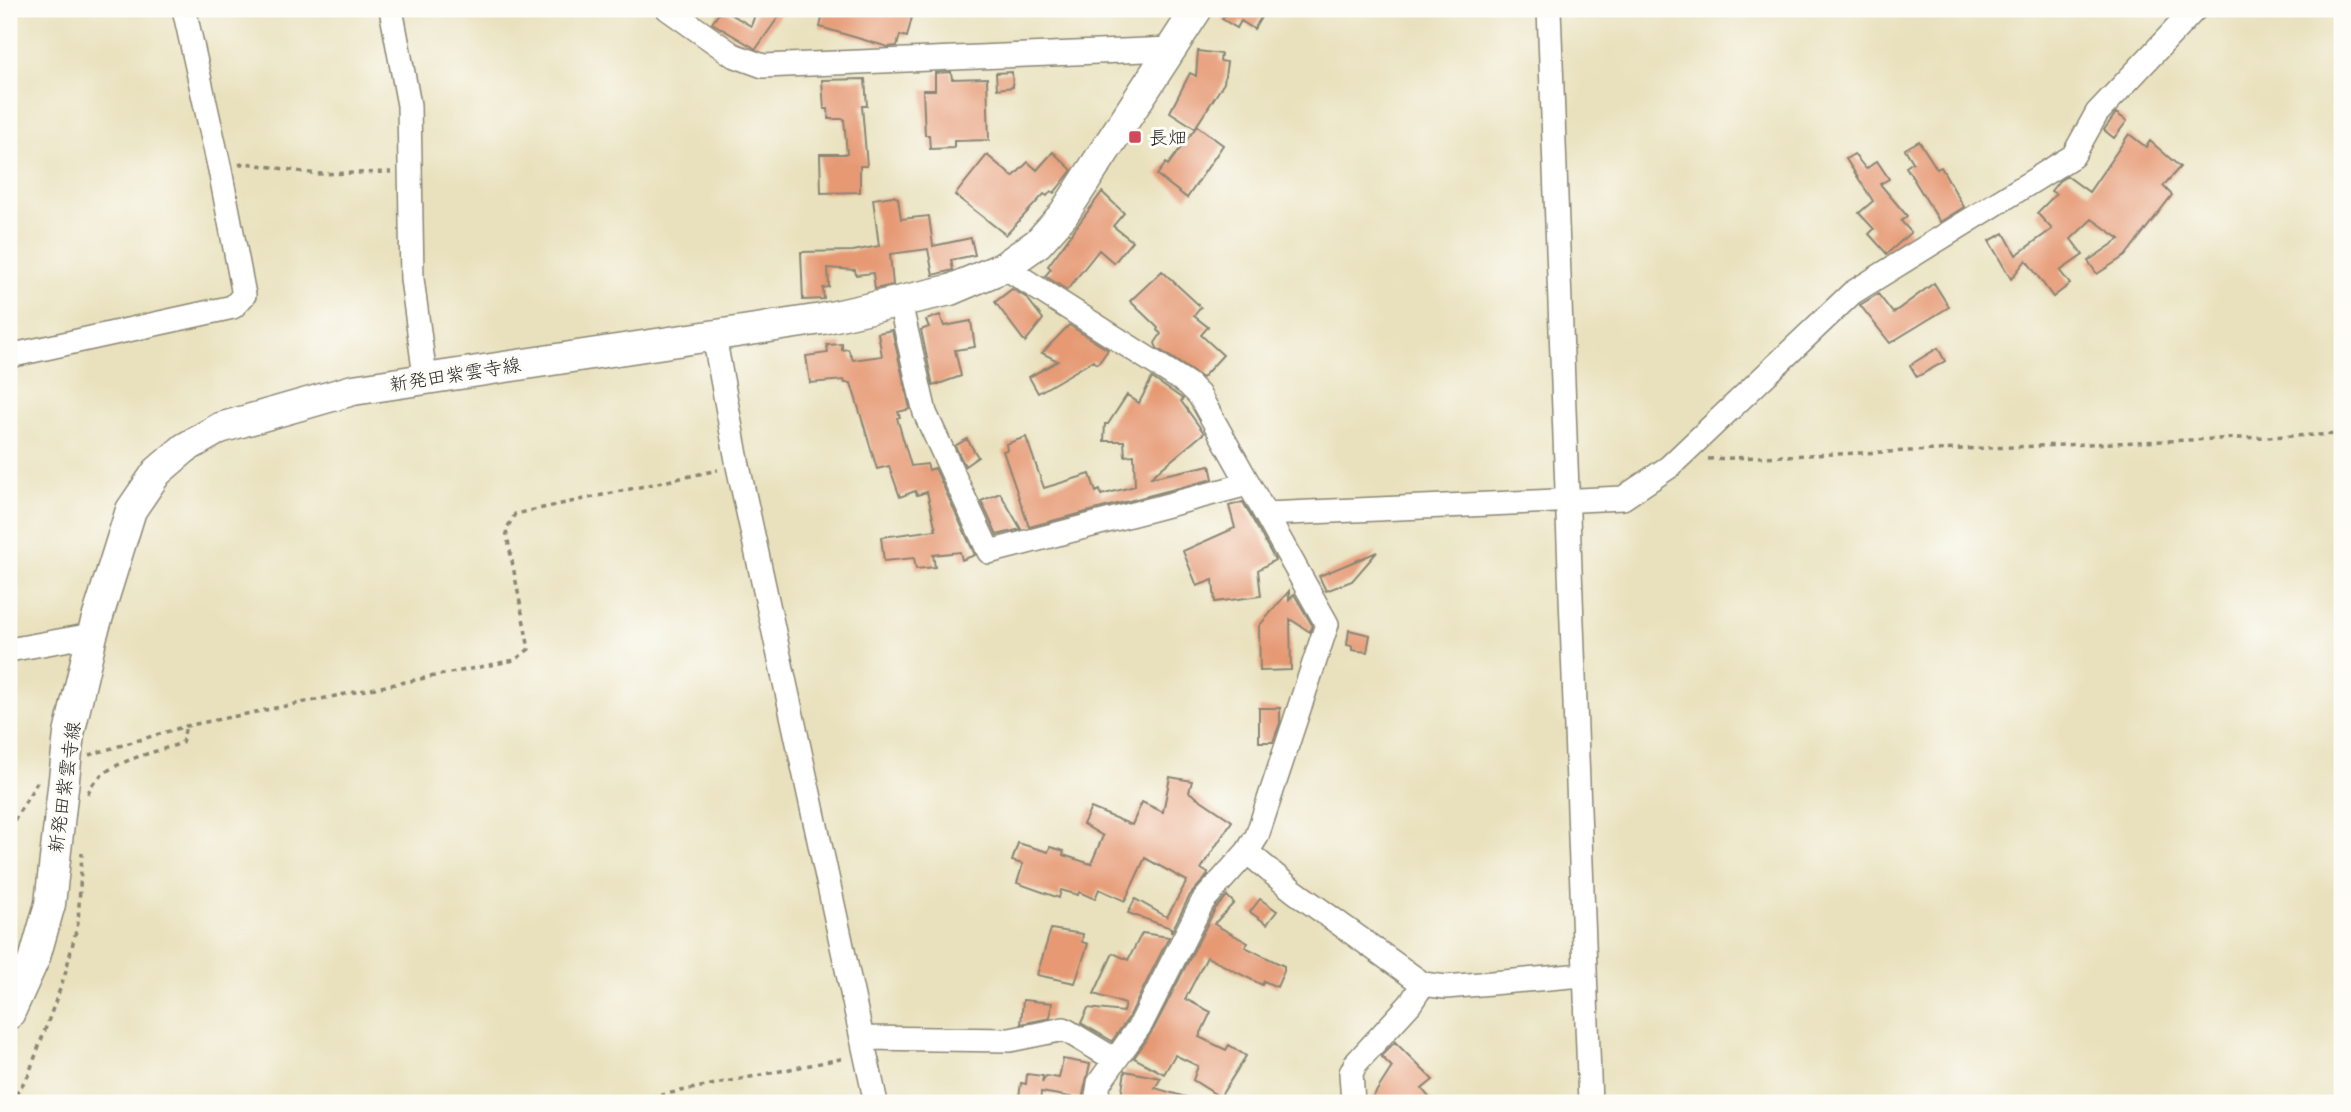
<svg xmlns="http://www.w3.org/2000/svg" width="2351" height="1112" font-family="'Patrick Hand','Klee One',sans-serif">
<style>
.building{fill:#e69973}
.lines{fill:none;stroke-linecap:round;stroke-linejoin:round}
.minor-casing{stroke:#8a8674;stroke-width:26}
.major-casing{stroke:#8a8674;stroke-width:33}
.path{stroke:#8a8674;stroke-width:3.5;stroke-dasharray:5 5;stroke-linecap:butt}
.minor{stroke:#fff;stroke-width:23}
.major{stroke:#fff;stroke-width:30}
.poi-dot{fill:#d1495b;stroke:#fdfcf7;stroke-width:2.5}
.labels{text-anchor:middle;stroke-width:6;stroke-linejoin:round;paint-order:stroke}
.poi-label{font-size:19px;fill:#2b2b2b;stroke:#fdfcf7;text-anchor:start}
.street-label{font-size:19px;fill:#2b2b2b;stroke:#fdfcf7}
</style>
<rect width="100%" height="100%" fill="#fdfcf7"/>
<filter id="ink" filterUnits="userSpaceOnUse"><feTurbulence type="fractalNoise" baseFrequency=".0143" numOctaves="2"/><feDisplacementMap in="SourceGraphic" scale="14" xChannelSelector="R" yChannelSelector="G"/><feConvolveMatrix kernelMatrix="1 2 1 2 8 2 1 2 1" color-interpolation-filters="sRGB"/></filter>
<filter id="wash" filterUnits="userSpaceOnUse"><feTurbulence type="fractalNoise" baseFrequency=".00686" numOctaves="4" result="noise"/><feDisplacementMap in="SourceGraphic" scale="28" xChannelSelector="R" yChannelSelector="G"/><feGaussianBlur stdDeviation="1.57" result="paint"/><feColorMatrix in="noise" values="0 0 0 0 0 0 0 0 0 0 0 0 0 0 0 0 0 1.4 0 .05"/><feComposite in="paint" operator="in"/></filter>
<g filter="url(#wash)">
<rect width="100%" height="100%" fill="#e9e1bd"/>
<g id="blocks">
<!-- building -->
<path class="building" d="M722,9L751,26L757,9H784L756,49L712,23Z
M824,9H914L907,37L900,35L897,46L888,47L820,27Z
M1221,9H1266L1254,29L1241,21L1237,28L1222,19L1226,12Z
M1198,51L1221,54L1220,61L1227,62L1224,83L1195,128L1170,112L1190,73L1196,76Z
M951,72L952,79L987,78L989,140L954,141V148L930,149L929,135H925L923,90H935V73Z
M1012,72L1013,87L997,89L996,73Z
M865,79L867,106H862L867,166H860V192L821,193L820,154H847L844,119H829L828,109H824L822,80Z
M2116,113L2127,121L2114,138L2104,130Z
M1197,126L1223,145L1187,198L1157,175L1166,163L1168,165Z
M2129,134L2146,147L2150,141L2180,167L2163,186L2172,195L2125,256L2097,274L2088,261L2120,239L2092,219L2071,239L2083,255L2060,271L2070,284L2053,297L2026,260L2011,279L1989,241L2004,233L2016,255L2052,229L2037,213L2056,194L2051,191L2059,181L2067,176L2089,192Z
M1919,141L1937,169L1941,167L1964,207L1940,222L1906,167L1913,162L1905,149Z
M1053,152L1072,170L1054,193L1051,191L1047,196L1044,194L1006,235L955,195L987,155L1013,177L1028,162L1037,170Z
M1854,154L1866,169L1877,161L1889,179L1880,184L1907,216L1901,221L1911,232L1887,254L1869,234L1874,229L1859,213L1873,201L1846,159Z
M1102,192L1124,213L1113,226L1132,241L1114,263L1099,250L1067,290L1045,276L1051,269L1048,266Z
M893,196L898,198L901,219L929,216L933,246L971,238L975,255L951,260L953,270L933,275L928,249L890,254L893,285L875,289L873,273L856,275L855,270L828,268L829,287L823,288L824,299L803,300L801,252L853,251L879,246L873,199Z
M1162,271L1201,307L1194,316L1208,327L1201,335L1223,355L1202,378L1157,348L1155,343L1161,334L1157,330L1158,328L1130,301Z
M1934,283L1949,307L1890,343L1860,305L1878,294L1893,313Z
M1012,289L1027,298L1043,319L1025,342L995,302Z
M940,315L944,326L971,321L975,347L955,350L961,376L933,386L921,330L929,327L926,320Z
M1069,325L1108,350L1098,364L1093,361L1038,393L1029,377L1058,361L1042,353Z
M892,330L910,409L898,412L900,417L897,418L911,466L927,464L929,470L935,468L975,555L962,560L960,552L933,555L935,567L916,569L914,558L884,561L881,537L936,530L927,492L917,495L915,491L900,497L889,466L877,469L851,383H845L844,380L810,383L806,356L828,353L827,345L842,344V350L848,349L853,360L882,356L878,333Z
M1938,348L1945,361L1917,377L1910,365Z
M1152,378L1183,399L1181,401L1204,433L1150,478L1210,465L1213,479L1029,527L1003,451L1007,450L1006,444L1026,437L1044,488L1090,474L1096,492L1100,490L1101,495L1135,486L1134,455L1125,456L1124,441H1104L1105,424H1108L1127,395L1139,403Z
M967,439L978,457L965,466L955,446Z
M1000,493L1021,529L997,535L981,501Z
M1243,502L1275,560L1258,570L1261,596L1215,602L1213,580L1197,586L1183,551L1235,528L1229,506Z
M1377,552L1352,581L1326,591L1319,576Z
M1289,591V600L1294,594L1312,625L1310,632L1290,619L1291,670L1260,671L1259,626Z
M1349,630L1370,635L1367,652L1352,650V646L1347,645Z
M1259,708H1280V723L1273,742H1259Z
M1170,777L1192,781L1189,792L1232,821L1201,869L1208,873L1207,876L1190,895L1171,933V928L1128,913L1135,899L1167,917L1187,881L1145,858L1125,901L1099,889L1095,899L1079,892L1078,895L1061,890L1059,898L1017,883L1023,864L1012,861L1018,843L1048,852L1050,847L1064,851L1063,855L1091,864L1103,836L1083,824L1091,808L1132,825L1142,802L1163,812Z
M1227,896L1234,903L1214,924L1248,943L1245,947L1284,966V971L1277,987L1264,981L1262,985L1207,957L1185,999L1211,1012L1199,1037L1226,1050L1229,1045L1246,1056L1220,1097L1193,1080L1198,1066L1175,1055L1164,1074L1134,1058L1153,1030L1215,909Z
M1260,899L1277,911L1267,924L1250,912Z
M1051,929L1083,934L1082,942L1088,944L1075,983L1037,975Z
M1142,933L1169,937L1129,1017L1112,1041L1081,1023L1088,1008L1123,1012L1125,1004L1094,994L1113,953L1128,960Z
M1023,1000L1052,1003L1050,1018L1021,1024Z
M1395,1042L1433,1080L1422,1089L1434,1103H1369L1392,1067L1381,1056Z
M1063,1059L1090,1064L1082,1099L1041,1092L1040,1103H1018L1021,1083L1026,1084L1027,1074L1043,1076L1042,1083L1046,1076L1059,1078Z
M1125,1071L1161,1078L1155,1088L1192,1099L1191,1103H1120Z"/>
</g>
</g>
<g filter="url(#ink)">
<use href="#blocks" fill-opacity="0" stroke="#8a8674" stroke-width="2"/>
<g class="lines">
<defs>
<path id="minor" d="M391,9L409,105L412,279L425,377
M668,9L733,55L763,66L1170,49
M1549,9L1590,1103
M1004,267L1188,384L1199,395L1327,624L1257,836L1247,852L1203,901L1141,1024L1099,1083L1096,1103
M900,303L925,413L989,552L1248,484
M714,336L738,466L876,1103
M9,356L233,307L244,295L220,170L184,9
M1266,514L1623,498L1669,467L1852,293L2073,156L2097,113L2195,9
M9,650L92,635
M1247,852L1294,891L1423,984L1446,987L1583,975
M863,1038L1010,1040L1064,1029L1114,1059
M1353,1103L1351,1073L1356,1063L1410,1004L1423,984"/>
<path id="major" d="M9,1014L35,957L50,904L69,734L92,635L131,510L157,472L185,448L220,428L353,390L822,319L950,290L1004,267L1038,243L1063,215L1197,9"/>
</defs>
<!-- minor casing -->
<use href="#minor" class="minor-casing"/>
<!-- major casing -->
<use href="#major" class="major-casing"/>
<!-- path -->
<path class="path" d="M239,165L245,163L317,174L391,172
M1708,459L2342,434
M89,755L186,726L515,660L529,649L506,530L515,514L718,470
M88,794C97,763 154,753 182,743L186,726
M9,829L39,779
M10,1103L28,1076L64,978L78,923L82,853
M621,1103L845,1058"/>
<!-- minor -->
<use href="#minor" class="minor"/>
<!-- major -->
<use href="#major" class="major"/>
</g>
</g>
<!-- markers -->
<rect class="poi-dot" x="1128" y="130" width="14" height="14" rx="3.5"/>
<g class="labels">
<!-- poi labels -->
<g class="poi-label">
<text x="1149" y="144">長畑</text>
</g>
<!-- street labels -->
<g class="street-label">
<text transform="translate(455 374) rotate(-9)" y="7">新発田紫雲寺線</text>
<text transform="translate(64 787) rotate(-82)" y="7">新発田紫雲寺線</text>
</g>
</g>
<!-- margin -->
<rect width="2351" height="1112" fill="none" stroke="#fdfcf7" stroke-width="35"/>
</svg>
